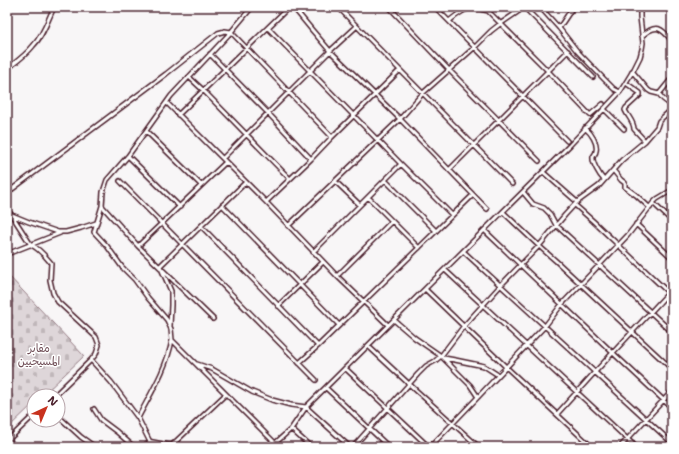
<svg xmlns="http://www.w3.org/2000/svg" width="679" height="454" font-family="'Shantell Sans','Playpen Sans Arabic',sans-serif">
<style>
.cemetery{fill:url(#cemetery-stones);stroke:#947a82}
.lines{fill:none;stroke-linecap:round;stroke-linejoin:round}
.minor-casing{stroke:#4a1f2b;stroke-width:6}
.tertiary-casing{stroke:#4a1f2b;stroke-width:7}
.minor{stroke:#fff;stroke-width:3}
.tertiary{stroke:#fff;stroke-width:4}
.labels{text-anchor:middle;stroke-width:3;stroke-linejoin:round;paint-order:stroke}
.park-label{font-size:11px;fill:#6f4d56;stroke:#fff}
</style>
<defs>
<pattern id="cemetery-stones" width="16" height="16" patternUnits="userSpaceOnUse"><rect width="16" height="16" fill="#ded6d9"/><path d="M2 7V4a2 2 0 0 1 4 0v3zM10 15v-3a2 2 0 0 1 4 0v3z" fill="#c0b7ba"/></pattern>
</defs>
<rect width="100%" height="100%" fill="#f8f6f7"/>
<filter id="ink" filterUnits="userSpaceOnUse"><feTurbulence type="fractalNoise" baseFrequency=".025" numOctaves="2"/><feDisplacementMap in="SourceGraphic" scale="8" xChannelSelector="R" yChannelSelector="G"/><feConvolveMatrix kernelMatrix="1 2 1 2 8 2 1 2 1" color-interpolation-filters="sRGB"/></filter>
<g filter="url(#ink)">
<!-- cemetery -->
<path class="cemetery" d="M7,274L84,356L42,396H34V403L7,429Z"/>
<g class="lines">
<defs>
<path id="minor" d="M252,7L231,32L171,96L128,156L107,180L103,192L102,206L94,232L107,246L122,267L135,280L148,298L167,320L171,329L172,340L275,443
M293,7L312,30L330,51L400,119L487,209
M338,7L512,184
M389,7L449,70L539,161
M435,7L567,141
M524,7L593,77
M540,7L559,28L577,51L604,79L614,89L620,92
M449,21C464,9 469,5 488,11L548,71L590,115L603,104
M268,28L401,164L452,215
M559,28L573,7
M642,36C656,23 662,28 672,41
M210,54L268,113L311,159
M7,69C16,62 26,55 33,46C43,36 48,20 54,7
M632,71L648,90L651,92L659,94
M189,77L203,90L290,179
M672,78L659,94L663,99L672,106
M626,83L640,93V95L626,108L625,110C628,117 634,122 634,129L645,141
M167,103L266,202L337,276L388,325
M604,109L624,129
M178,115L289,7
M585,128C591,133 598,143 596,151C596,153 594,155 593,157C592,163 600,176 604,180
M146,131L201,185
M128,156L180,207
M223,158L330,51L356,27
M449,170L568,51
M613,170L621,180L625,183V187L636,195L650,208
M543,172L577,202
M385,180L436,231
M120,181L316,380
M335,181L360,205
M523,192L533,204L544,208L550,214L556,225L672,332
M7,193L166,74L218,33L225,31L231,32L332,137
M368,197L419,248
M266,202L311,159L332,137L400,70
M653,203L672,221
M222,205L339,325
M575,205L593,221L672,296
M102,206L138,246L213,319
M503,212L539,246L556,261L672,369
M7,213L29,222L58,232H66L81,228L96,223
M11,214L31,245C39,248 45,256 51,263L50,280L53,293L58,302L96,337L99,345L96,354L91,360L111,382L138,418L150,442
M636,224L672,258
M201,226L318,346
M288,226L400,119L423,93L475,47L491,31L500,24L519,11L520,9L519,7
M484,230L613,353L672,408
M138,246L226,162
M463,251L672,443
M313,252L401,164
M7,254L60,233
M445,270L636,447
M337,276L392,221
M425,289L506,367L592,447
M278,306L323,262
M394,320L415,338L441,356L470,385L478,397
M170,326L171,305V291L160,266L246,182
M368,346L409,384L479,447
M444,358L455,360L484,366L498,375
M299,363L318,346L473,195
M197,364L212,369L252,392L272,400L291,405L306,407L350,447
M345,368L429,447
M326,388L389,447
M54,396L91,360
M94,409L101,420L117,432L134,447
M557,414L595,372L672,289
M58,416L81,437L95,447
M138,418C151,393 167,368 172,340
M291,429L311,447
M8,440L16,447
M7,441L34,415
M171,446L226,394
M271,447L291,429L306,407L570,145L620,92L634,69L640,57L642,49L643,43L640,17V7
M353,447L418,374L426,366L435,361L441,356L463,327L501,285L539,246L565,215L577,202L599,186L622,160L645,141L657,127L659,121L661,119L672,109
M430,447L478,397L545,326L562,304L628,235L653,203L657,199L672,190
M620,447L672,391"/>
<path id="tertiary" d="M145,447L150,442L171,446L172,447"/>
</defs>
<!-- minor casing -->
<use href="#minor" class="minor-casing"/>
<!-- tertiary casing -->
<use href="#tertiary" class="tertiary-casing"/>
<!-- minor -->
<use href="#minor" class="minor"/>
<!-- tertiary -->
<use href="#tertiary" class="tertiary"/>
</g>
</g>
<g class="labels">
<!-- park labels -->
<g class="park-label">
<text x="39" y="352">مقابر<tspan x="39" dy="13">المسيحيين</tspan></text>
</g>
</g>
<!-- margin -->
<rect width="679" height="454" fill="none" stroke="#fff" stroke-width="24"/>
<rect x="12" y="12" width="655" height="430" fill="none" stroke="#4a1f2b" stroke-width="1.5" filter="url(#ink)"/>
<!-- north arrow -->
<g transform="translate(46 408) rotate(44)"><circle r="19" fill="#ffffff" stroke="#b7a5aa"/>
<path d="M0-3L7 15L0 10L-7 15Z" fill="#c8321e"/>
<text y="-6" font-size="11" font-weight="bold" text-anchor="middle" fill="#4a1f2b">N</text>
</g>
</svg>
